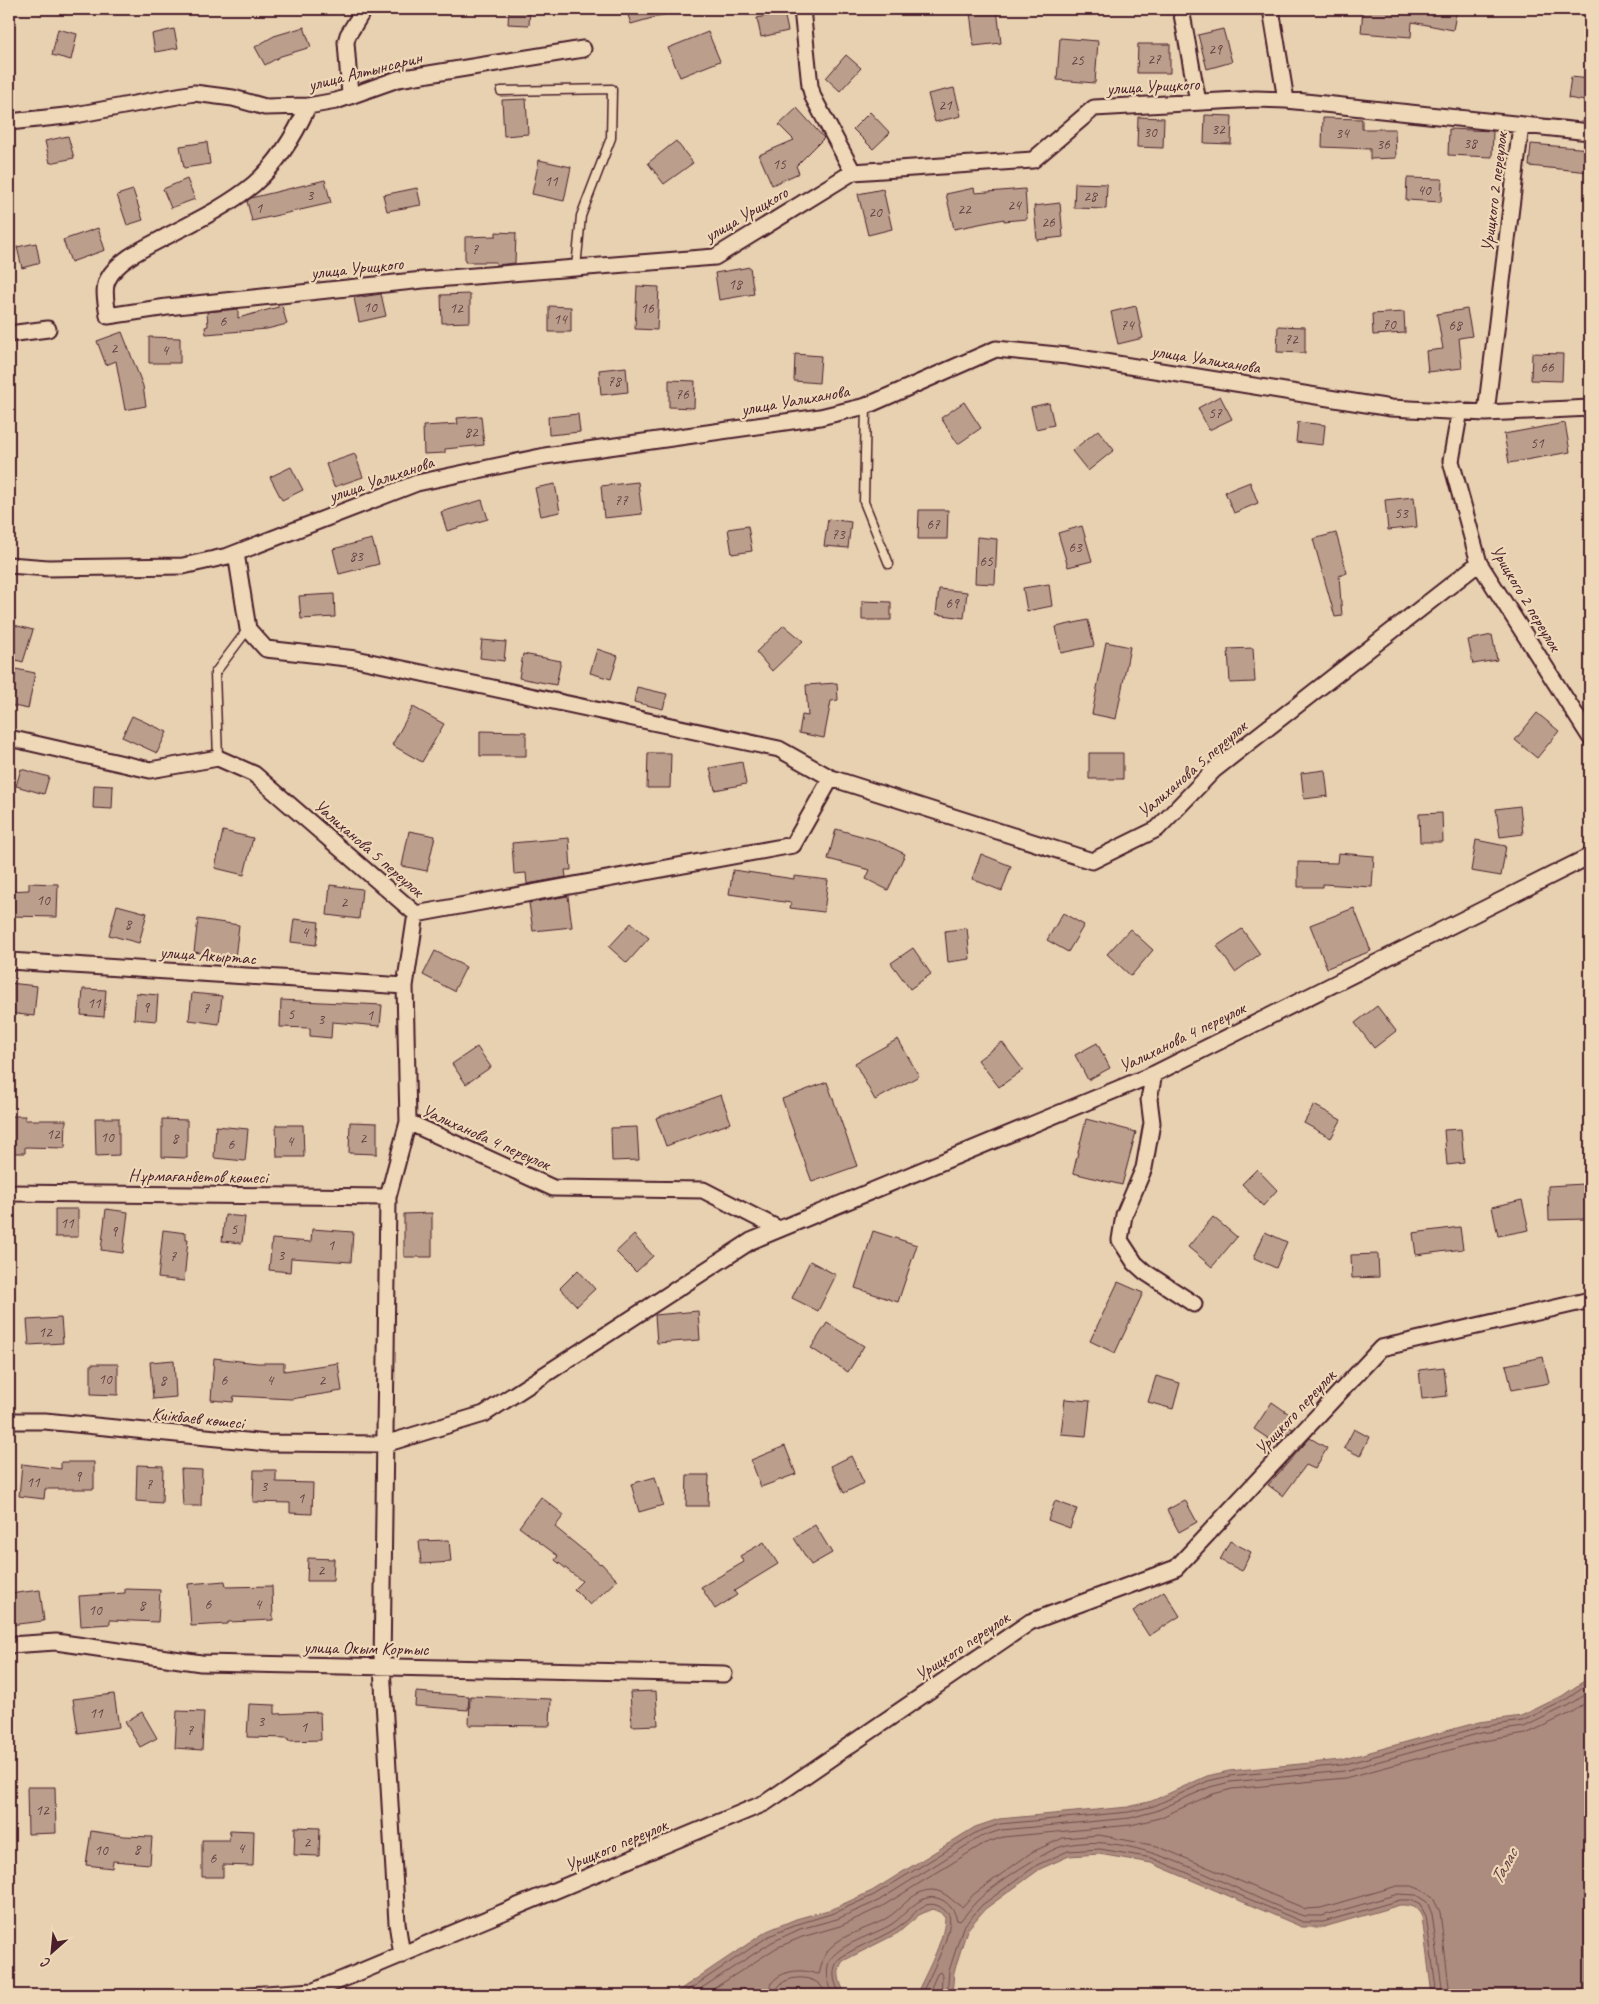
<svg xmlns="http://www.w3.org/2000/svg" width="1599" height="2004" font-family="Caveat,sans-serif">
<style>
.water{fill:#ac8c7e;stroke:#85605d}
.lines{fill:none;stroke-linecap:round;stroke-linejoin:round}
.shore{stroke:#714b4c;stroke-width:1}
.building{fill:#bb9f8c;stroke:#4a1f2b}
.service-casing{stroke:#4a1f2b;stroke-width:11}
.minor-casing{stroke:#4a1f2b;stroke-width:19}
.service{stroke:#eed8b7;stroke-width:8}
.minor{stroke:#eed8b7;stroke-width:15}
.labels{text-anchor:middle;stroke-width:4.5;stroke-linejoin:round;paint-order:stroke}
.number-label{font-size:15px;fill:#663f43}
.street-label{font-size:18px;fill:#4a1f2b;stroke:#eed8b7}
.water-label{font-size:19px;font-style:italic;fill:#623a40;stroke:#eed8b7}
</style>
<rect width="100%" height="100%" fill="#e7d1b1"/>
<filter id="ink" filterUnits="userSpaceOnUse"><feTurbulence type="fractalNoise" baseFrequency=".02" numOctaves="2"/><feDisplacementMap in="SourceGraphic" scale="10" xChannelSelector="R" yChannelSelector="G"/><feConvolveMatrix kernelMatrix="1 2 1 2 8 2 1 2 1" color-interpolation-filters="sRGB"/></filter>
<g filter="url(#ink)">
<!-- water -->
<path class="water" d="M1590,1677V1995H1432L1422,1917C1417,1906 1411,1905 1400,1905L1324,1927H1302L1151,1863L1099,1854L1069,1856L1040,1869L985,1909L967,1930L954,1972L952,1995H916C926,1973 944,1942 945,1918L940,1912L932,1909L919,1915L898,1933L843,1961C835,1972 840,1984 846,1995C837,1995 826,1997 817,1995C800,1992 803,1984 783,1995H672L767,1931L796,1919L832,1909L872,1891L975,1827L999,1819L1128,1807L1152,1801L1207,1776L1229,1771L1341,1760L1479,1722L1521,1716L1562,1696Z"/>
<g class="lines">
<!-- shore -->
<path class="shore" d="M681,1995L769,1936L798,1924L834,1913L874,1895L977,1832L1000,1824L1129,1812L1154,1806L1208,1781L1229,1776L1342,1765L1480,1727L1522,1721L1564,1701L1590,1683
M691,1995L772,1942L800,1929L837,1919L878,1901L980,1837L1001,1830L1130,1818L1156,1811L1210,1787L1230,1782L1344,1771L1481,1733L1524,1727L1567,1706L1590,1691
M704,1995L776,1948L802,1937L840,1926L881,1907L983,1844L1003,1837L1131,1825L1159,1818L1213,1794L1232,1789L1345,1778L1483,1741L1526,1734L1571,1713L1590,1700
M768,1995C768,1977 787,1970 803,1971C809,1971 814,1974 819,1974C822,1965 822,1957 829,1949C844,1932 872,1929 890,1916C904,1906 914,1890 932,1890C946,1891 951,1901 962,1907L974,1894L1032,1852L1063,1838L1099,1835L1157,1846L1306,1909L1321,1908L1397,1886H1412L1420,1889L1433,1898L1440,1912L1450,1995
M775,1995C777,1972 823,1972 825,1995
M833,1995C829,1985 825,1973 829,1962C837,1944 875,1935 892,1924C907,1914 922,1888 944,1901C951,1906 955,1912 957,1920L960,1921C966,1915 971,1907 977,1901C993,1885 1046,1849 1067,1845C1143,1829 1234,1894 1304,1916H1322L1398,1894L1416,1895L1427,1902L1432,1914L1443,1995
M840,1995C834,1982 830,1970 840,1958C860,1944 885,1938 905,1922C912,1917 917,1908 926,1905C936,1902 943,1908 949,1915C954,1933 929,1977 921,1995
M928,1995L937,1974L940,1972L942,1975L941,1995
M947,1995L949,1971L963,1927L982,1905L1037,1865L1068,1851L1100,1849L1152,1858L1303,1922H1323L1400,1900H1411L1420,1905L1426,1916L1437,1995"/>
</g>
<!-- building -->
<path class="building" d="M509,9H530L529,25L508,24Z
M626,9H670V13L631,24Z
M997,9L1001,43L974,46L970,12Z
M1363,9H1457L1453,30L1412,22L1411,37L1361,33Z
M784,12L788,31L761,37L757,18Z
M304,27L311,47L281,56L265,65L255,47L274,36Z
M58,29L77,34L71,60L52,55Z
M174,29L178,48L155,52L152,34Z
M1223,29L1232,62L1207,69L1198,35Z
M708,32L720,61L680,77L668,48Z
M1060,38L1098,41L1095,83L1057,80Z
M1138,44H1170V73H1137Z
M846,55L861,68L840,91L826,78Z
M1571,77L1590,79V102L1568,98Z
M954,88L961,116L935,122L928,94Z
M526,99L528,134L504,136L502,100Z
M797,108L824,138L796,166L799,173L772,185L759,155L794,140L779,125Z
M870,112L890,133L873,149L853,129Z
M1205,115L1232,116L1231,144L1204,143Z
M1138,117L1164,118L1163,148L1137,147Z
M1323,118L1362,119V129H1395L1396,158L1370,159V149L1322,147Z
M1449,129L1493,131L1492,157L1448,155Z
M68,136L74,158L50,163L45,141Z
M676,141L693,163L664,184L648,163Z
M207,142L210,164L184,168L180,146Z
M1531,144L1590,149V172L1529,166Z
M539,160L571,167L564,201L532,194Z
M1407,178L1442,179L1441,202L1406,200Z
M187,179L195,199L171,208L163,189Z
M325,180L331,203L252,221L247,201L251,198Z
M1075,183L1107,184L1106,209L1074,208Z
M417,188L421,205L387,211L383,195Z
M974,188L975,193L1025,189L1027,219L1004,221V219L954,229L946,194Z
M883,189L892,229L868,235L858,194Z
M133,190L143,220L127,225L117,195Z
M1060,203L1063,237L1037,240L1034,206Z
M98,228L105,250L71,262L63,240Z
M496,232L516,233L515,263L496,265V262H465V237L496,236Z
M36,243L40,263L22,268L17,247Z
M750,267L754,294L719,300L715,273Z
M637,286L659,287L657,330L635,329Z
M381,294L386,316L359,322L354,298Z
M470,294V322L442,323L441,295Z
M282,306L287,324L267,329L206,334L205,327L208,326L207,312L238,309V318Z
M549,306L571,307V332H549Z
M1136,306L1143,338L1118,344L1111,312Z
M1467,309L1472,336L1459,338L1462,368L1428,372L1426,351L1443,349L1437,314Z
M1404,312L1405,333L1373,335L1372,314Z
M1278,326L1305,327V353L1277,352Z
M122,332L143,386L146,406L125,410L116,361L106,365L97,341Z
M149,337L180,338V363H149Z
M1532,353L1563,354L1562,381L1531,380Z
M795,354L821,356L819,383L794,381Z
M626,367L628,392L601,395L599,370Z
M669,380L695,381L694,408L669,407Z
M1220,396L1232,419L1209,430L1198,408Z
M964,402L981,428L958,444L941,418Z
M1049,403L1054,425L1036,429L1031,407Z
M578,414L580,432L549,435L548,417Z
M481,416L484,445L445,449V453L424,454L423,426L458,424L457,418Z
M1298,422L1325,425L1323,445L1296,442Z
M1565,423L1570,452L1509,463L1504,434Z
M1098,430L1114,450L1088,471L1072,451Z
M355,454L363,477L334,487L326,464Z
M291,467L303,490L282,500L270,477Z
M638,482L642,514L604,518L601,486Z
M1250,482L1258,503L1234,513L1225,492Z
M555,484L560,512L541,516L535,488Z
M1414,497L1417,527L1388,530L1385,500Z
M482,500L488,519L447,531L441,512Z
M919,510H948L947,539H918Z
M828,519L851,522L848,548L824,546Z
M748,526L752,551L732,554L728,529Z
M1082,526L1092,561L1068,567L1058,533Z
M1336,533L1347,573L1339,576L1342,616L1335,617L1313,539Z
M977,537L997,539L995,584L975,583Z
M372,539L379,564L339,574L333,549Z
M1049,584L1052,606L1027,611L1023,588Z
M939,589L967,592L964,618L936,614Z
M334,594L335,617L301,619L299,596Z
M862,601L891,602V620H862Z
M1088,620L1094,646L1061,653L1056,627Z
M14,625L33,630L23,662L9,658V643Z
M784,625L803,641L772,671L756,652Z
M1492,635L1497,660L1473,664L1468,640Z
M482,640L506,642L504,661L480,658Z
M1106,642L1130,647L1116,719L1092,714Z
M1253,648L1255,682L1230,683L1228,649Z
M597,649L618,656L611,679L590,673Z
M523,654L561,661L556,685L519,678Z
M11,668L35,673L28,709L9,705V681Z
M837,683L838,700L831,701L824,738L799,733L802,715L808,716L806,685Z
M637,687L667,694L663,709L634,702Z
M413,707L444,724L422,762L392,745Z
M1537,713L1559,731L1537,758L1515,740Z
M132,716L167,732L157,753L122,737Z
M480,731L526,732V756H480Z
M648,753H671L670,788H647Z
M1089,753H1123V779H1089Z
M742,762L746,784L715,790L710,768Z
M21,769L49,777L44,794L16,786Z
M1325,770L1328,796L1304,799L1301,773Z
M94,785L113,786L112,809L93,808Z
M1520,806L1523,834L1500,837L1496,809Z
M1442,813L1443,842H1420L1419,814Z
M836,829L876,840L905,854L888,890L866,879L870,870L828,859Z
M223,831L253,838L244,875L215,868Z
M409,831L435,836L427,871L402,866Z
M569,838L571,870H565L566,877L527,884L526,873L514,874L512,843Z
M1476,840L1506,846L1501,876L1471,871Z
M1338,853L1374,856L1372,887L1323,884V887H1298V862L1337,863Z
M981,854L1011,866L1002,891L972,879Z
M733,870L794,879V876L828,880L824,912L790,908L791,903L729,894Z
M29,883L58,884L57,917L9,916V891L29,890Z
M330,885L362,889L359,919L327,915Z
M568,896L572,927L533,931L529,903Z
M117,905L147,913L139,943L109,935Z
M1354,908L1371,951L1327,968L1310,925Z
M1063,913L1084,925L1068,952L1047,940Z
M198,919L239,925L235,958L194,952Z
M294,919L319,922L316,945L291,942Z
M631,923L649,938L627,963L609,947Z
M967,928L970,959L948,962L945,931Z
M1130,929L1153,950L1131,976L1107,954Z
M1242,929L1260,954L1235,972L1217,946Z
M913,948L931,974L910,989L891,963Z
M435,951L466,967L454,991L423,975Z
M9,983L37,986L34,1016L9,1013Z
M83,989L106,990L104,1017L81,1015Z
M136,993L158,995L156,1021L134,1019Z
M192,993L222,996L219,1024L189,1020Z
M281,1000L382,1005L380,1026L332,1022L331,1038L310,1036V1028L280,1027Z
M1377,1006L1396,1031L1374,1048L1355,1023Z
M898,1039L919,1076L875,1100L855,1063Z
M1002,1042L1023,1070L999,1087L978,1060Z
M1097,1043L1110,1068L1088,1080L1075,1055Z
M477,1047L491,1067L466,1084L452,1064Z
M827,1082L857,1166L812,1182L782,1099Z
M721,1095L731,1123L666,1146L656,1118Z
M1314,1105L1341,1120L1331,1138L1304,1123Z
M9,1116H25V1120H66L65,1148L25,1147V1153H9Z
M95,1118H119V1155L96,1156Z
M162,1119L187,1120V1158L162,1157Z
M1086,1119L1136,1132L1122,1185L1073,1173Z
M350,1122L377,1123V1154L349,1153Z
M276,1125H303L304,1157H277Z
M216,1126L248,1129L245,1161L214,1158Z
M637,1127L639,1160L612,1161L611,1128Z
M1461,1129L1464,1163L1447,1165L1444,1130Z
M1257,1169L1277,1190L1263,1206L1242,1184Z
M1584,1184L1586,1219L1549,1220L1548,1186Z
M1522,1200L1529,1230L1498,1236L1492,1207Z
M55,1209H78V1237H55Z
M106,1209L128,1212L123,1253L101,1250Z
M432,1213V1257H404V1214Z
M225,1215L245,1217L242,1243L222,1241Z
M1213,1217L1237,1237L1212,1267L1188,1247Z
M1460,1227L1463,1249L1416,1255L1413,1233Z
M312,1229L353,1232L351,1262L291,1258L290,1272L269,1270L272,1239L311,1242Z
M163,1230L186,1233V1239H188L184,1281L158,1278Z
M873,1231L917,1245L898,1302L855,1288Z
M1265,1232L1287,1242L1276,1268L1254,1258Z
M634,1235L653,1256L636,1272L616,1252Z
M1378,1254L1379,1277L1352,1278L1351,1255Z
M810,1261L836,1275L818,1311L792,1298Z
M578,1270L595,1289L577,1306L560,1288Z
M1118,1282L1143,1293L1115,1353L1090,1341Z
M698,1311L700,1340L657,1343L655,1315Z
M61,1318L63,1343L29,1345L27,1320Z
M827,1323L864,1346L848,1372L811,1348Z
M1543,1357L1549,1383L1512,1390L1506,1365Z
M214,1358L257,1363H284V1371L338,1363L342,1391L291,1399L234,1396L233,1402L211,1400Z
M174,1360L176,1397L153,1399L150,1362Z
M91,1364H118V1395L91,1394Z
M1444,1367L1447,1396L1422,1399L1419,1370Z
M1156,1376L1180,1383L1173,1409L1148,1402Z
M1065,1399L1090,1401L1086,1436L1061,1434Z
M1272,1402L1292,1416L1286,1425L1293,1429L1278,1445L1254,1429Z
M1354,1429L1369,1437L1360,1456L1344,1448Z
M1310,1438L1327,1448L1315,1469L1306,1465L1283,1496L1268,1485Z
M785,1446L796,1474L761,1487L751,1460Z
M851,1456L864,1483L844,1493L831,1466Z
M61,1462H94V1489H45L44,1499L19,1496L22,1464L61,1469Z
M137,1465L163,1466L162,1503L136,1501Z
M181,1469L202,1470L201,1506H183Z
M254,1470H276V1482L313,1483L312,1514L290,1513V1503L253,1502Z
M687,1475H709L708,1506H686Z
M655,1477L663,1505L639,1512L631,1484Z
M541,1497L564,1515L555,1527L600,1564L601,1563L617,1580L590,1605L574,1589L582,1581L555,1560L558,1556L519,1527Z
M1185,1500L1197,1522L1179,1532L1167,1510Z
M1055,1501L1077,1509L1070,1528L1048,1520Z
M815,1525L832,1553L811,1565L794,1538Z
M449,1540L451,1562L421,1564L419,1541Z
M1230,1541L1251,1552L1242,1571L1220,1560Z
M764,1542L778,1564L734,1591L737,1595L715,1609L701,1587L744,1562L740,1556Z
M308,1558L334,1559L333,1581H307Z
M225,1581L226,1587L272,1586L273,1620L228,1622V1624L191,1626L188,1584Z
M125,1589L160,1590L158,1622L110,1620V1624L81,1626L79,1596L125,1593Z
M40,1590L44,1621L9,1625V1594Z
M1164,1591L1180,1616L1149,1636L1133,1611Z
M656,1691L658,1725L632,1726L630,1692Z
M416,1692L469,1696L468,1710L415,1706Z
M114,1694L119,1727L78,1733L73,1699Z
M470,1696L551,1699L550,1726L469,1725Z
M249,1704L275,1705V1714L320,1712L321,1740L288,1741V1738L247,1737Z
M177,1711L204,1712L202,1750L175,1748Z
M142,1712L157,1738L140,1747L125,1722Z
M27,1787H55L56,1833L28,1834Z
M295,1827L320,1828L319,1856L294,1855Z
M230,1830L254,1831L253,1866L223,1865V1877H202V1840H229Z
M91,1831L124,1836L152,1837L150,1864L113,1861L112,1868L86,1865Z"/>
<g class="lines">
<defs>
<path id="service" d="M501,91L612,89L611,138L581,216L576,268
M866,406L864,502L889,564
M218,758L215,673L248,629"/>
<path id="minor" d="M802,9L810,86L813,97L853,172
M1181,9L1198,102
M1271,9L1286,100
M350,95L346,42L348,35L364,9
M308,106C295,135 278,163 254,184C229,205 198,220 169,235C149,246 119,258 108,279C102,290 107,305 108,316L167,307L423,280L715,257L853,172L1033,160L1094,108L1256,99L1286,100L1590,132
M9,122L75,115L194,93L233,98L265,107L308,106L336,101L398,79L583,49
M9,334L48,329
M1460,410L1451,461L1479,563L1590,737
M1486,413L1521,125
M236,553L248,629L266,649L356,659L779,749L831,778L1092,861L1157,829L1214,770L1479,563
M9,565L48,568L183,566L228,556L417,483L545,456L820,417L866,406L996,349L1067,356L1391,408L1486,413L1590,408
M9,738L150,770L218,758L254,774L416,914L793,845L831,778
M416,914L405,986L408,1122L553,1188L703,1190L779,1229
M9,961L405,986
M1154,1074L1149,1099L1152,1123L1144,1168L1124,1215L1120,1240L1135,1263L1145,1272L1194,1304
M9,1193L388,1197
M9,1421H45L267,1443L385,1444L484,1414L751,1241L1154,1074L1590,856
M9,1645L56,1642L201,1663L724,1674
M402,1955L397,1923L382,1667L388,1197L408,1122
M247,1995L314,1991L765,1803L1030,1622L1176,1568L1381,1348L1590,1300"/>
</defs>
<!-- service casing -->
<use href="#service" class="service-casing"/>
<!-- minor casing -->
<use href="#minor" class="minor-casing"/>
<!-- service -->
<use href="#service" class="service"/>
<!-- minor -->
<use href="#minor" class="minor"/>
</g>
</g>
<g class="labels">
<!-- number labels -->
<g class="number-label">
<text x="1215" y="54">29</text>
<text x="1154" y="64">27</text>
<text x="1077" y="65">25</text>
<text x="945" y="110">21</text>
<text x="1218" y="134">32</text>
<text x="1150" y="137">30</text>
<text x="1342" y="138">34</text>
<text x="1470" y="148">38</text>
<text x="1383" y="149">36</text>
<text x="779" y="169">15</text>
<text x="551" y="186">11</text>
<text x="1424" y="195">40</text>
<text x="310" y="200">3</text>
<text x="1090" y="201">28</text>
<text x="1014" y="210">24</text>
<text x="259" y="213">1</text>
<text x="964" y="214">22</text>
<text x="875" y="217">20</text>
<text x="1048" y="227">26</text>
<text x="475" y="254">7</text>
<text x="735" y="289">18</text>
<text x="370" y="312">10</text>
<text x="456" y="313">12</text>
<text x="647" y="313">16</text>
<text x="560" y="324">14</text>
<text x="223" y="326">6</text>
<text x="1389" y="329">70</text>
<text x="1127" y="330">74</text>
<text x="1455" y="330">68</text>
<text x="1291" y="344">72</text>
<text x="114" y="353">2</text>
<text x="165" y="355">4</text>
<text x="1547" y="372">66</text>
<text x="614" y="386">78</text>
<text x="682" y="399">76</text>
<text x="1215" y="418">57</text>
<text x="471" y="437">82</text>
<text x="1537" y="448">51</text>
<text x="621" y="505">77</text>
<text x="1401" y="518">53</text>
<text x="933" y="529">67</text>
<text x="838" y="539">73</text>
<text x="1075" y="552">63</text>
<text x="356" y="561">83</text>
<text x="986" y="566">65</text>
<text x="952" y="608">69</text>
<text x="43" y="905">10</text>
<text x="344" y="907">2</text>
<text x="128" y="929">8</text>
<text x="305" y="937">4</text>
<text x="94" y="1008">11</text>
<text x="146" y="1012">9</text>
<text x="206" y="1013">7</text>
<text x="291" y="1019">5</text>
<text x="370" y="1020">1</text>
<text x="321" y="1024">3</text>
<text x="53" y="1139">12</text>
<text x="107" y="1142">10</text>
<text x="175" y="1143">8</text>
<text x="363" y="1143">2</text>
<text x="290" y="1146">4</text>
<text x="231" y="1149">6</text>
<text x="67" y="1228">11</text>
<text x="234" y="1234">5</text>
<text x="114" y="1236">9</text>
<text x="331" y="1250">1</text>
<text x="281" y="1260">3</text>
<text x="173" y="1261">7</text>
<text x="45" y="1337">12</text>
<text x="105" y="1384">10</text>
<text x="163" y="1385">8</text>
<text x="224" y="1385">6</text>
<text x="270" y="1385">4</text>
<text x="322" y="1385">2</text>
<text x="78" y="1481">9</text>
<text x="33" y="1487">11</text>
<text x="149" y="1489">7</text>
<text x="264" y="1491">3</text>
<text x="301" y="1503">1</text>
<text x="321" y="1575">2</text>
<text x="208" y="1609">6</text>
<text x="258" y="1609">4</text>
<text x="142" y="1610">8</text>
<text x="95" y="1615">10</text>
<text x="96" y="1718">11</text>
<text x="261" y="1726">3</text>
<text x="304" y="1732">1</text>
<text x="190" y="1735">7</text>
<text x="42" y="1815">12</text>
<text x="307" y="1847">2</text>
<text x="241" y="1853">4</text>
<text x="137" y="1854">8</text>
<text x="101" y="1855">10</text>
<text x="213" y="1863">6</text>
</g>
<!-- street labels -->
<g class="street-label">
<text transform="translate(365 71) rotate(-14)" y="6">улица Алтынсарин</text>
<text transform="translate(1153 86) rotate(-3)" y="6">улица Урицкого</text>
<text transform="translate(1494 192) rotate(-83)" y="6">Урицкого 2 переулок</text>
<text transform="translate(746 214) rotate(-30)" y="6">улица Урицкого</text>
<text transform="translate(357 268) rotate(-6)" y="6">улица Урицкого</text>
<text transform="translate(1206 359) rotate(9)" y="6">улица Уалиханова</text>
<text transform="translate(795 400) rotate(-10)" y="6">улица Уалиханова</text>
<text transform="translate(381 479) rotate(-19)" y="6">улица Уалиханова</text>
<text transform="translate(1526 598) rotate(59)" y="6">Урицкого 2 переулок</text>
<text transform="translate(1192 769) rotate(-41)" y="6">Уалиханова 5 переулок</text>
<text transform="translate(369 848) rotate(41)" y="6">Уалиханова 5 переулок</text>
<text transform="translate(208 955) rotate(4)" y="6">улица Акыртас</text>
<text transform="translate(1182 1037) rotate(-26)" y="6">Уалиханова 4 переулок</text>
<text transform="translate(486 1137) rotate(24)" y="6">Уалиханова 4 переулок</text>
<text transform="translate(198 1176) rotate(1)" y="6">Нұрмағанбетов көшесі</text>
<text transform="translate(1295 1412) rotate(-47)" y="6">Урицкого переулок</text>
<text transform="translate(198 1418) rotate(6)" y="6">Киікбаев көшесі</text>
<text transform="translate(962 1646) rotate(-34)" y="6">Урицкого переулок</text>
<text transform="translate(366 1648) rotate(1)" y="6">улица Окым Кортыс</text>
<text transform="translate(616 1845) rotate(-23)" y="6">Урицкого переулок</text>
</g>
<!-- water labels -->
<g class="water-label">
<text transform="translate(1503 1866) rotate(-61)" y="7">Талас</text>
</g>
</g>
<!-- margin -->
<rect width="1599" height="2004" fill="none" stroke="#eed8b7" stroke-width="30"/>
<rect x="15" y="15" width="1569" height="1974" fill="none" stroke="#4a1f2b" stroke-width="2" filter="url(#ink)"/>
<!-- north arrow -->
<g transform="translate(52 1952) rotate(207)" stroke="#eed8b7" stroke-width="4" paint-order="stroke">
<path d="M0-4L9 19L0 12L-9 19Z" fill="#4a1f2b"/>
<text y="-8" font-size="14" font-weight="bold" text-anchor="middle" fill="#4a1f2b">С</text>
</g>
</svg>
